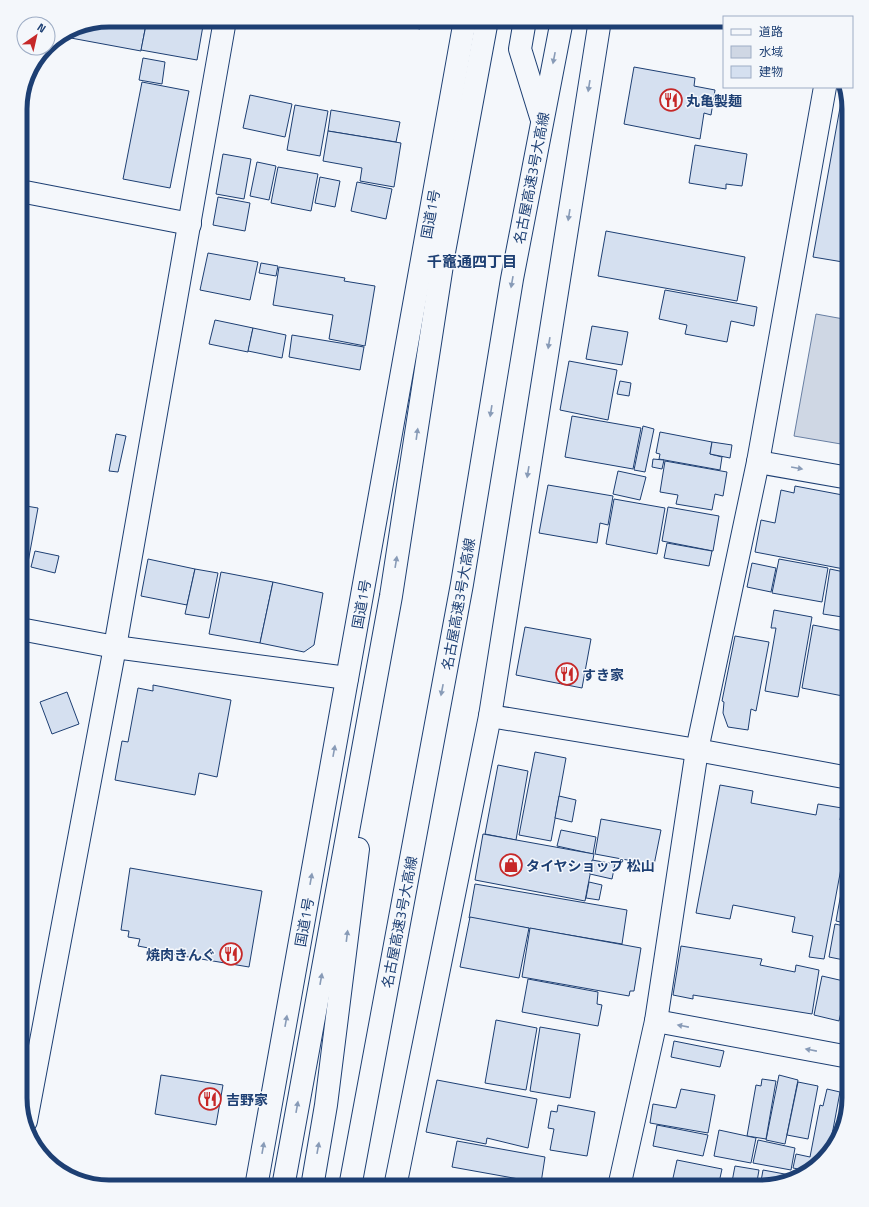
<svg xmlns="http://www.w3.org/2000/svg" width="869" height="1207" font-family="'Titillium Web','Noto Sans JP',sans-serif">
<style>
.water{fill:#cfd7e4;stroke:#687fa3}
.building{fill:#d5e0f0;stroke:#1d3f73}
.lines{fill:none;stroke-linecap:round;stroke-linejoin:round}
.minor-casing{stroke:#1d3f73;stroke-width:24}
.highway-casing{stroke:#1d3f73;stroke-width:24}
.minor{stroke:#f4f7fb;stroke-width:22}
.highway{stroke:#f4f7fb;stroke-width:22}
.oneway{fill:#889bb7}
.labels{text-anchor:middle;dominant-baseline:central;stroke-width:3;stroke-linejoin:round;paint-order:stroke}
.poi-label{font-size:14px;font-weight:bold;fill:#1d3f73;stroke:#f4f7fb;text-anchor:start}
.street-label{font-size:14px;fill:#1d3f73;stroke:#f4f7fb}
.neighbourhood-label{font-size:15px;font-weight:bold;fill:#1d3f73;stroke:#f4f7fb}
.rim{fill:none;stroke:#1d3f73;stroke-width:5}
</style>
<rect width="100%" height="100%" fill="#f4f7fb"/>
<!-- water -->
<polygon class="water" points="816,314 849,320 849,402 841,444 794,436"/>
<!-- building -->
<g class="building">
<polygon points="108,20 127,20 146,24 141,51 60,36 75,27"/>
<polygon points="147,20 204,20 197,60 141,50"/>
<polygon points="372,20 421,20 420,29"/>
<polygon points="143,58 165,62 162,84 139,80"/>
<polygon points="634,67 695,78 694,86 715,90 711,115 704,113 700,139 624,124"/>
<polygon points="142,82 189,91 170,188 123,179"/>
<polygon points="843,91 849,108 849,263 813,257"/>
<polygon points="250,95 292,104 285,137 243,128"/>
<polygon points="295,105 328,111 320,156 287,150"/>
<polygon points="331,110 400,122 396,142 328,131"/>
<polygon points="328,131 401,143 394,187 360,181 362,168 323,161"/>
<polygon points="695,145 747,154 742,186 726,184 726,189 689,183"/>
<polygon points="223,154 251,159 244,199 216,194"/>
<polygon points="257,162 276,166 269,200 250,196"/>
<polygon points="278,167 318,174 311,211 271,203"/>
<polygon points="320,177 340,181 335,207 315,203"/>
<polygon points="357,182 392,189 386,219 351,211"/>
<polygon points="218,197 250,203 245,231 213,225"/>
<polygon points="606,231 745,257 737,301 598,276"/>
<polygon points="208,253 258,262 250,300 200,290"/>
<polygon points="261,263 278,266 276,276 259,273"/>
<polygon points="279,267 345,278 344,281 375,286 365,346 329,339 333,315 273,305"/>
<polygon points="665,290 757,307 754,326 731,321 727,342 685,334 687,325 659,319"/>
<polygon points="215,320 253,328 248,352 209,344"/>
<polygon points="592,326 628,332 622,365 586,359"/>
<polygon points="253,328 286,335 282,358 248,351"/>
<polygon points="292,335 364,347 360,370 289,357"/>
<polygon points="569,361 617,370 608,420 560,410"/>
<polygon points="620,381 631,383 629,396 617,394"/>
<polygon points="572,416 641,428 633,469 565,457"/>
<polygon points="643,426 654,429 645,472 634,470"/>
<polygon points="660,432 712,442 710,454 722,457 720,470 659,459 660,454 656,453"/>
<polygon points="116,434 126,436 118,472 109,471"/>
<polygon points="712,442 732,445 730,458 710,454"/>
<polygon points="653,459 664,460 662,469 652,467"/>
<polygon points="665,461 727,472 723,496 715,494 712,510 676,504 678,495 660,492"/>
<polygon points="618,471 646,477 640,500 613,494"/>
<polygon points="548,485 613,496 608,525 600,523 597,543 539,533"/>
<polygon points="795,486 848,496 846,502 849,503 849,570 755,552 761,520 775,523 781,490 794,493"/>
<polygon points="614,499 665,508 657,554 606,544"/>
<polygon points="20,505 38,508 22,595 20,595"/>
<polygon points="668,507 719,516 713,551 662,541"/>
<polygon points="667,543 712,551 709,566 664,558"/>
<polygon points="35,551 59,556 55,573 31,567"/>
<polygon points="148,559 195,569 187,605 141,596"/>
<polygon points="779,559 828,568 822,602 772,593"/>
<polygon points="752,563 776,568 771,592 747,587"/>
<polygon points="195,569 218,573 209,618 185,614"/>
<polygon points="830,569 849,573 849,618 823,614"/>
<polygon points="221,572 273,582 260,643 209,634"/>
<polygon points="273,582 323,593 314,645 304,652 260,643"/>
<polygon points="774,610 812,617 798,697 765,691 776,628 771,628"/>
<polygon points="813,625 849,632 848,697 802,688"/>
<polygon points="525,627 591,639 582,688 516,675"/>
<polygon points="735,636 769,642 756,711 751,709 748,730 728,727 723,713 724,702 722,701"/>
<polygon points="153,685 231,700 217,777 199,773 195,795 115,780 122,741 128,742 138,688 153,691"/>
<polygon points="67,692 79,724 52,734 40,702"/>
<polygon points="535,752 566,758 551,841 519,835"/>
<polygon points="498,765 528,771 516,840 485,834"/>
<polygon points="720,785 753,791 751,803 816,815 818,804 842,808 840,820 849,822 849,826 824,959 809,957 813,936 792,932 795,917 733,905 730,919 696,913"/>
<polygon points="559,796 576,800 572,822 555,818"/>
<polygon points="601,819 661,830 654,865 595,854"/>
<polygon points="561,830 596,837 593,854 557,846"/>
<polygon points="483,834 594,854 585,901 475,880"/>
<polygon points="849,849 849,924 836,921"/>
<polygon points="592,860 615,864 612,879 590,874"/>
<polygon points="130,868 262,891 249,967 159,952 159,950 138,946 140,939 128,937 129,931 121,930"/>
<polygon points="589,882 602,885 599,900 586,898"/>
<polygon points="475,884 627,910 622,944 469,918"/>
<polygon points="470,917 529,928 519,978 460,967"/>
<polygon points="835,924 849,927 849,961 829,957"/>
<polygon points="530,928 641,948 634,991 630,991 629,996 522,977"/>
<polygon points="681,946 762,959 760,965 795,972 796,965 819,970 812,1014 693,995 693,999 673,995"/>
<polygon points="822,976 848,982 839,1021 814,1015"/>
<polygon points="528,979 598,992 597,1004 602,1005 598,1026 522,1012"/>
<polygon points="496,1020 537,1028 526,1090 485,1083"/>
<polygon points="540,1027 580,1034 570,1098 530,1091"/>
<polygon points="674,1041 724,1051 720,1067 671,1057"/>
<polygon points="161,1075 223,1085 216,1125 155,1114"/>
<polygon points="779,1075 798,1080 785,1144 766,1140"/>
<polygon points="762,1079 776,1081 766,1139 747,1136 756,1085 761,1086"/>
<polygon points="437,1080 537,1099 528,1148 487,1138 486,1144 426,1132"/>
<polygon points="798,1082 818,1086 808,1139 787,1135"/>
<polygon points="681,1089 715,1095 708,1133 650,1123 653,1104 676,1108"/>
<polygon points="827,1089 840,1092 829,1151 809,1171 793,1168 796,1154 810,1157 820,1105 823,1106"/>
<polygon points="843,1097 849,1099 837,1143 834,1145"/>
<polygon points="558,1105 595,1112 587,1156 550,1150 554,1129 548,1128 551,1111 557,1112"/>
<polygon points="657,1125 708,1135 703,1156 653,1146"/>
<polygon points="719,1130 756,1138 751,1163 714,1156"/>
<polygon points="758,1140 795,1148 791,1170 753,1163"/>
<polygon points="457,1141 545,1157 541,1183 452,1167"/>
<polygon points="677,1160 722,1169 718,1187 671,1187"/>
<polygon points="735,1166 759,1170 756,1187 731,1187"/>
<polygon points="763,1170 790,1175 789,1179 760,1187"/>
</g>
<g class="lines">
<!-- minor casing -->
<g class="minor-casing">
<g id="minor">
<polyline points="20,191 190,224"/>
<polyline points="758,462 849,478"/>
<polyline points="20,629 115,647 347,678"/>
<polyline points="490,716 697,750 849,778"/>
<polyline points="656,1021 849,1057"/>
<polyline points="26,1121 115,647 225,20"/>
<polyline points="619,1187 656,1021 697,750 758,462 825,87"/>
</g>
</g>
<!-- highway casing -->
<g class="highway-casing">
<g id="highway">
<polyline points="525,20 520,49 541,117"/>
<polyline points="256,1187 465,20"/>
<polyline points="283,1187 391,596 444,252 487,20"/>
<polyline points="312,1187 326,1105 358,849"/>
<polyline points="350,1187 462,584 512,279 562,20"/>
<polyline points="395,1187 490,716 600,20"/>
</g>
</g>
<!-- minor -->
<use href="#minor" class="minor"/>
<!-- highway -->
<use href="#highway" class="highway"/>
</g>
<!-- one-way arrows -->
<defs><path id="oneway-solid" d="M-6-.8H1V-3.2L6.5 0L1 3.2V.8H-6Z"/></defs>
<g class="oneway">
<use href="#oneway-solid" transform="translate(554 58) rotate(101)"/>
<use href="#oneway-solid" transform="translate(589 86) rotate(99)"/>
<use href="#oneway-solid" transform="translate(569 215) rotate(99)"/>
<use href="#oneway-solid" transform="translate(512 282) rotate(100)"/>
<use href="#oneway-solid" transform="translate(549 343) rotate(99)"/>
<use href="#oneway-solid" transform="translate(491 411) rotate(99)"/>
<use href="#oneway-solid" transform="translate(417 434) rotate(-82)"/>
<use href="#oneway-solid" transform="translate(797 468) rotate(10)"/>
<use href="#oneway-solid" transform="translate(528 472) rotate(99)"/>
<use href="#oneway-solid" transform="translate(396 562) rotate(-81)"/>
<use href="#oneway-solid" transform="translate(442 690) rotate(101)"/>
<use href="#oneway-solid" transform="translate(334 751) rotate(-80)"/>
<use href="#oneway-solid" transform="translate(311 879) rotate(-80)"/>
<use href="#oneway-solid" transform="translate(347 936) rotate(-83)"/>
<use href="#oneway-solid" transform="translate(321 979) rotate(-80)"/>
<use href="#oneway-solid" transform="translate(286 1021) rotate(-80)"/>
<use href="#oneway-solid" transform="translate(683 1026) rotate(-169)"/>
<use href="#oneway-solid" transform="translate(811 1050) rotate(-169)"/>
<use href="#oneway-solid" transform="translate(297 1107) rotate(-80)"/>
<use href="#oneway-solid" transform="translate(263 1148) rotate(-80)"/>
<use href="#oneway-solid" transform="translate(318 1148) rotate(-80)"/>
</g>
<!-- icons -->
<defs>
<g id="restaurant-ring" transform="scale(1.15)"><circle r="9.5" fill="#f4f7fb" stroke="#c62828" stroke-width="1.5"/><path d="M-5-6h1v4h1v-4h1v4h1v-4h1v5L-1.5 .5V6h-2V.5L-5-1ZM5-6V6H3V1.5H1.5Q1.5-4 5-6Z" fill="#c62828"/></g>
<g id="shop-ring" transform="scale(1.15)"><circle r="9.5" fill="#f4f7fb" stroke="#c62828" stroke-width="1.5"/><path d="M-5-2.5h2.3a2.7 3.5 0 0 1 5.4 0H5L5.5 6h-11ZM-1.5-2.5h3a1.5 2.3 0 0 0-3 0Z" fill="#c62828"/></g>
</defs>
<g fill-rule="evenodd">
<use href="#restaurant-ring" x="671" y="100"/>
<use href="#restaurant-ring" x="567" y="674"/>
<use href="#shop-ring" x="511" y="865"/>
<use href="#restaurant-ring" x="231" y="954"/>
<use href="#restaurant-ring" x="210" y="1099"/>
</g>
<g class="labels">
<!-- poi labels -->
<g class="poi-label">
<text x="686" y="100">丸亀製麺</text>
<text x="582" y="674">すき家</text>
<text x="526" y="865">タイヤショップ 松山</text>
<text x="216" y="954" text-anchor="end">焼肉きんぐ</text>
<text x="226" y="1099">吉野家</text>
</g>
<!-- street labels -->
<g class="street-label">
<text transform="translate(531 178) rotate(-79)">名古屋高速3号大高線</text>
<text transform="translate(430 214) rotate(-80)">国道1号</text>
<text transform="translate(361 604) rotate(-80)">国道1号</text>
<text transform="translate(458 604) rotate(-80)">名古屋高速3号大高線</text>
<text transform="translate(304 922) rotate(-80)">国道1号</text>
<text transform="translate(399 922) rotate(-79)">名古屋高速3号大高線</text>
</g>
<!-- neighbourhood labels -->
<g class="neighbourhood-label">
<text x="472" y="261">千竈通四丁目</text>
</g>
</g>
<!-- crop -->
<path d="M0 0H869V1207H0ZM109 27H760A82 82 0 0 1 842 109V1098A82 82 0 0 1 760 1180H109A82 82 0 0 1 27 1098V109A82 82 0 0 1 109 27Z" fill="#f4f7fb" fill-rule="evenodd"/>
<path class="rim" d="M109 27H760A82 82 0 0 1 842 109V1098A82 82 0 0 1 760 1180H109A82 82 0 0 1 27 1098V109A82 82 0 0 1 109 27Z"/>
<!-- legend -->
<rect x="723" y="16" width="130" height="72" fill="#f4f7fb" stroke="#9eadc5"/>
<rect x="731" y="29" width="20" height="6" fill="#f4f7fb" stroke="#9eadc5"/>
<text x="759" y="36" font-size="12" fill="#1d3f73">道路</text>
<rect x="731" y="46" width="20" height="12" fill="#cfd7e4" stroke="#9eadc5"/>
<text x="759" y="56" font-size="12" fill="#1d3f73">水域</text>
<rect x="731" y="66" width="20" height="12" fill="#d5e0f0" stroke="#9eadc5"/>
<text x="759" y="76" font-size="12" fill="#1d3f73">建物</text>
<!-- north arrow -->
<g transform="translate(36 36) rotate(34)"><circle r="19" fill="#f4f7fb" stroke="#9eadc5"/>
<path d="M0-3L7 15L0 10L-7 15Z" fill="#c62828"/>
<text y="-6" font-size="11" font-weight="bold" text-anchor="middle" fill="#1d3f73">N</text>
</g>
</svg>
